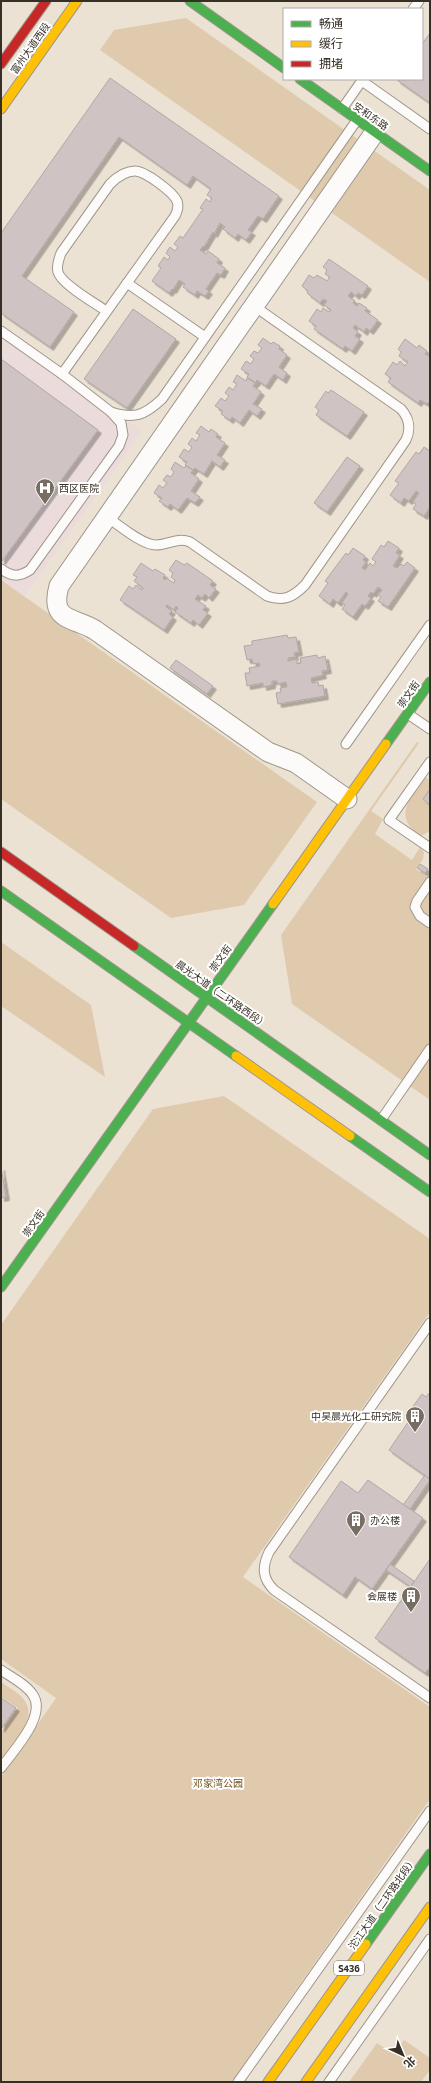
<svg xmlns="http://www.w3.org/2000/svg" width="431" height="2083" font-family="Commissioner,'Noto Sans SC',sans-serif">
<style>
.medical{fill:#ebdbdb}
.green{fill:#e0caae}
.building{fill:#cfc3c4;stroke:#b1a8a6;filter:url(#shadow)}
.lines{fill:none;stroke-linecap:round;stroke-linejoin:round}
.lane-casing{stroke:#9e978c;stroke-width:11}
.street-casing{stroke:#9e978c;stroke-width:21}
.fast-casing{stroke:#9e978c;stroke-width:11}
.slow-casing{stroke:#9e978c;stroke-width:11}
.jam-casing{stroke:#9e978c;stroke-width:11}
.lane{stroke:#fcfbf9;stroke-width:9}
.street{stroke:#fcfbf9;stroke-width:19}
.fast{stroke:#4caf50;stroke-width:9}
.slow{stroke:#ffc107;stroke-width:9}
.jam{stroke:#c62828;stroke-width:9}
.labels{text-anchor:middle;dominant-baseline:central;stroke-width:4;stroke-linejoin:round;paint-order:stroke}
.shield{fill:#fff;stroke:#726d66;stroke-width:1}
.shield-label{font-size:9px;font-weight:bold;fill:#362f25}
.street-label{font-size:10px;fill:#362f25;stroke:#fff}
.poi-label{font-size:10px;fill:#362f25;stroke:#fff;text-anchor:start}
.park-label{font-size:10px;fill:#714e18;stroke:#fff}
</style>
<defs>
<filter id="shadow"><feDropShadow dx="3.5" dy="3.5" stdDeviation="0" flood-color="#0004"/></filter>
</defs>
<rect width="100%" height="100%" fill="#ece2d4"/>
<!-- medical -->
<polygon class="medical" points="1,331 142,431 25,596 1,580"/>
<!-- green -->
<g class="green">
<polygon points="186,18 430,190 430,282 100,50 114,30"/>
<polygon points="1,580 317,802 244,905 171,918 1,799"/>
<polygon points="417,742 419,743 371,811 383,819 375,834 412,860 420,847 424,852 423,859 416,869 430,879 430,1100 292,1004 281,935"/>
<path d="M425,777l5,3v9l-7,10 7,6v26l-9,5c-30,-19 -10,-39 4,-59z"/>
<polygon points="1,942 91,1005 105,1077 1,1006"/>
<polygon points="224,1096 430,1239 430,1312 243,1577 430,1707 430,1799 231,2082 1,2082 1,1777 56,1698 1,1659 1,1325 153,1109"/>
<path d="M1,1682c8,6 19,11 24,19 13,19 -14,44 -24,59v-28l17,-24 -17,-11z"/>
<polygon points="404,2040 430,2058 430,2070 421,2082 349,2082 377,2043 392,2053 394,2053"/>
</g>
<!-- building -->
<g class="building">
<polygon points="430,33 430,103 397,80 422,79 422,44"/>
<polygon points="110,78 279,196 263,219 258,216 248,230 252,232 246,240 238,234 235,238 223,229 225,227 220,223 214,234 213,232 204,247 203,246 200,250 206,254 208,251 219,259 217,263 225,268 221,275 217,273 206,289 209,291 205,296 197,291 195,295 183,287 185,284 179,280 173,290 172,289 169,293 152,281 161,268 158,266 164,257 168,260 170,257 166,253 170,247 175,251 178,247 174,244 180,236 183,238 203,209 200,208 206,199 210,202 212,198 207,195 211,189 193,176 187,185 119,137 22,276 74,312 50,347 1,313 1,233"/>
<polygon points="329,259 368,286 362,295 358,293 356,296 351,292 348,296 355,301 353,303 357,306 359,303 367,308 365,311 378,320 370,331 366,328 364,332 355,325 353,328 358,332 355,336 360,339 352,351 345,346 343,349 314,329 316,326 309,321 317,309 321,312 323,308 329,312 331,310 324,305 327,301 323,299 320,303 307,293 308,291 302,286 309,275 314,278 317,275 327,281 330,277 325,274 327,270 323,267"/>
<polygon points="133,309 176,339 127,408 84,379"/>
<polygon points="263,338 271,344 273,342 280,346 279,349 287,355 279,367 287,373 283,380 274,374 266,386 257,380 256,383 247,377 249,374 241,369 246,361 251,364 254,359 250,356 254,351 258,353 262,348 258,345"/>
<polygon points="405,339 417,348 419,345 427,351 425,354 429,356 430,355 430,401 427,404 420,400 418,403 388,382 391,378 385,374 393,362 397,365 400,361 405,366 408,362 399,356 401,352 398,349"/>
<polygon points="1,359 98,430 2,561 1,560"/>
<polygon points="237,375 246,381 247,378 255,383 253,386 261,392 253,404 262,409 257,416 249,410 240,423 232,417 230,420 221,414 223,411 215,406 221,398 225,401 229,396 225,393 229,387 233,390 237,384 233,382"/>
<polygon points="331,390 364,412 347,436 316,415 319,410 315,407 326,391 328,393"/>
<polygon points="201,426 209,432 211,429 218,434 216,437 225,443 217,455 225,460 220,467 212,461 204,474 195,468 193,470 185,465 187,462 179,457 184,449 189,452 192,447 188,444 192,438 196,441 200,435 196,433"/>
<polygon points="424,447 430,451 430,507 424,516 413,509 416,504 413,502 419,493 416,491 409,501 404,498 401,503 390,495 399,483 395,481 416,452 419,454"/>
<polygon points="347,457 360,466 327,512 314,503"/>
<polygon points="175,462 184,468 186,466 193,470 191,473 199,479 191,491 200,497 195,503 187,498 178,510 170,504 168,507 159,501 162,498 154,493 159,485 163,488 167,483 163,480 167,475 171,477 174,472 171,469"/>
<polygon points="388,541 399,548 396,553 400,555 393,566 397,568 401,564 404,566 407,562 415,568 388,607 378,601 381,597 378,595 382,590 378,587 373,594 371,592 368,596 371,598 365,606 362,604 353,617 342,609 345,605 342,603 348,594 346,592 338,603 333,599 330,604 319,596 328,583 325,581 346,553 348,555 353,548 365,556 363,560 366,562 362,568 365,570 370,563 373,566 376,562 372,559 381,545 384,547"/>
<polygon points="176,560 184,565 187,563 213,581 210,585 216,589 209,598 205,594 202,598 198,595 195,599 206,606 203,610 208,613 199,625 193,620 191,623 175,612 178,608 176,606 174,610 167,605 166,607 172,611 169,614 173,617 164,630 120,600 129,586 133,589 136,585 142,590 143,588 134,581 137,577 133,575 141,563 153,571 155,569 165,575 163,578 165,580 166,578 174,583 175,580 171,577 173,573 169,570"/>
<polygon points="287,635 288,638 296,637 299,652 294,653 295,657 288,658 288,661 297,659 297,664 301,663 300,658 317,655 318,658 325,656 328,670 322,671 323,675 311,678 312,683 318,682 319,686 323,685 325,696 278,704 276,693 281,692 280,688 287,687 286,682 278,684 277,681 272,681 272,685 263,687 263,683 247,686 245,673 250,673 249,668 260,666 259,663 253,664 252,659 247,660 244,646 252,645 252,641"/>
<polygon points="176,660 213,686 207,694 170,668"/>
<polygon points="430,789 430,805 423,799"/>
<polygon points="420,864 428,869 425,873 417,868"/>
<polygon points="1,1167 6,1197 1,1198"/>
<polygon points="430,1392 430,1479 389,1450 413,1415 409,1412 422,1394 426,1397"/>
<polygon points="425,1475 430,1480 410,1509 403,1505"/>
<polygon points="368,1480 423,1518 372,1589 355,1577 343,1595 289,1557 341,1481 358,1493"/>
<polygon points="430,1559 430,1667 425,1673 375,1638"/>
<polygon points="390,1564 414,1581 411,1587 386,1570"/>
<polygon points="1,1698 16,1708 1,1729"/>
</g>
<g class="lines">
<!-- lane casing -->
<g class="lane-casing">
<g id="lane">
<polyline points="413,9 419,1"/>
<polyline points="362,81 430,129"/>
<polyline points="342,109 363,79"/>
<polyline points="127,283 205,337"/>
<path d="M1,331l61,43 49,38 10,11 2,12 -4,11 -89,124c-11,7 -18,7 -29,-1"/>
<path d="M62,374l113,-158c2,-4 4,-10 2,-15 -4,-9 -32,-30 -42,-30 -10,0 -18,6 -25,13l-49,69c-2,6 -5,13 -3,19 3,12 37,31 48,39"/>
<path d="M111,412c23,7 33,4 51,-13l195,-279"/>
<path d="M107,517c12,8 35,28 49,28 12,0 21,-8 34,-3l77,54c17,6 26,1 38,-11l101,-145c5,-11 3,-22 -5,-31l-147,-103"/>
<polyline points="408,714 430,729"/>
<polyline points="346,744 430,625"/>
<polyline points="430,762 389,820 430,848"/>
<polyline points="430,882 417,901 415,907 420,916 430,923"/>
<polyline points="381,1120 430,1049"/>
<path d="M430,1323l-161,229c-7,15 -7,26 5,38l156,108"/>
<path d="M1,1670c10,7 25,14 32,25 14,21 -20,56 -32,73"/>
<polyline points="238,2082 430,1811"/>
<polyline points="329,2082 430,1939"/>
</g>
</g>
<!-- street casing -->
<g class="street-casing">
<path id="street" d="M347,799l-51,-36 -28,-11 -173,-122c-21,-13 -46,-8 -36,-44l316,-454"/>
</g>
<!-- fast casing -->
<g class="fast-casing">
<g id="fast">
<polyline points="190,1 284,68"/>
<polyline points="300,79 430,171"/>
<polyline points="386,744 430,682"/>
<polyline points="1,891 236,1056"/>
<polyline points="134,946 430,1155"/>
<polyline points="350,1136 430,1192"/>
<polyline points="1,1287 273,904"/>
<polyline points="366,1944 430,1854"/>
</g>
</g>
<!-- slow casing -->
<g class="slow-casing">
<g id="slow">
<polyline points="1,109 77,1"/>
<polyline points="273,904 386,744"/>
<polyline points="236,1056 350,1136"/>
<polyline points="268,2082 366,1944"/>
<polyline points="306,2082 430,1907"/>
</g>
</g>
<!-- jam casing -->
<g class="jam-casing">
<g id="jam">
<polyline points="1,64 46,1"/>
<polyline points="1,852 134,946"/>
</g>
</g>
<!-- lane -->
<use href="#lane" class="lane"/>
<!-- street -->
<use href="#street" class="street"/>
<!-- fast -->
<use href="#fast" class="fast"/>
<!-- slow -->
<use href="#slow" class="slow"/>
<!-- jam -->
<use href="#jam" class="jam"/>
</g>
<!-- icons -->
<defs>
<g id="hospital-pin" transform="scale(1)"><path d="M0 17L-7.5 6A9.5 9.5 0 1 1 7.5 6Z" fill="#766e62" stroke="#fff"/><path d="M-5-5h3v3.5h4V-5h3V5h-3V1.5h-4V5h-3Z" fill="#fff"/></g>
<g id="building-pin" transform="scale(1)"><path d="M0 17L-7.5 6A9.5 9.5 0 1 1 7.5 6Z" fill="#766e62" stroke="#fff"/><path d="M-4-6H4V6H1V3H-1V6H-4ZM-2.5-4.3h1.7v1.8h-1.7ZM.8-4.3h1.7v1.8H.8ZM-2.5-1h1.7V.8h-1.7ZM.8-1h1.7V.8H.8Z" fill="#fff"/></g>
</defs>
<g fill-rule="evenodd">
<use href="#hospital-pin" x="45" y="488"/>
<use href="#building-pin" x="415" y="1416"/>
<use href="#building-pin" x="356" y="1520"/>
<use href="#building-pin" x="411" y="1596"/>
</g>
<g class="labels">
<!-- shield labels -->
<rect class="shield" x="334" y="1961" width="30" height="14" rx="3"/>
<g class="shield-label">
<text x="349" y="1968">S436</text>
</g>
<!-- street labels -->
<g class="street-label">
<text transform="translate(30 48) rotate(-55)">富州大道西段</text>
<text transform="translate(371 116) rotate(35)">安和东路</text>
<text transform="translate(408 694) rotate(-55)">崇文街</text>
<text transform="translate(220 958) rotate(-54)">崇文街</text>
<text transform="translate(222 994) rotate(35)">晨光大道（二环路西段）</text>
<text transform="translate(33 1223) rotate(-55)">崇文街</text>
<text transform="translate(382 1903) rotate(-55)">沱江大道（二环路北段）</text>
</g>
<!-- poi labels -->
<g class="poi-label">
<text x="59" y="488">西区医院</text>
<text x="401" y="1416" text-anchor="end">中昊晨光化工研究院</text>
<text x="370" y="1520">办公楼</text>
<text x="397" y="1596" text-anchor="end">会展楼</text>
</g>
<!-- park labels -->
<g class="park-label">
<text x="218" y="1783">邓家湾公园</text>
</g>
</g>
<!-- border -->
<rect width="431" height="2083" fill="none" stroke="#362f25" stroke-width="4"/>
<!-- legend -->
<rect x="283" y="8" width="140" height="72" fill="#ffffff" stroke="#afaca8"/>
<rect x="291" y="21" width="20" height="6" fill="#4caf50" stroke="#afaca8"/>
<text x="319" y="28" font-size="12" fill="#362f25">畅通</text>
<rect x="291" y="41" width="20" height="6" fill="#ffc107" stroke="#afaca8"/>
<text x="319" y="48" font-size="12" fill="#362f25">缓行</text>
<rect x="291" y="61" width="20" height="6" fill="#c62828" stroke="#afaca8"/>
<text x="319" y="68" font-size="12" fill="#362f25">拥堵</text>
<!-- north arrow -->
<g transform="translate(403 2055) rotate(136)" stroke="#ffffff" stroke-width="3" paint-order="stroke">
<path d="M0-3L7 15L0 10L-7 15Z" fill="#362f25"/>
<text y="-6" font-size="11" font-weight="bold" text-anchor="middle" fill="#362f25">北</text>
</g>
</svg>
